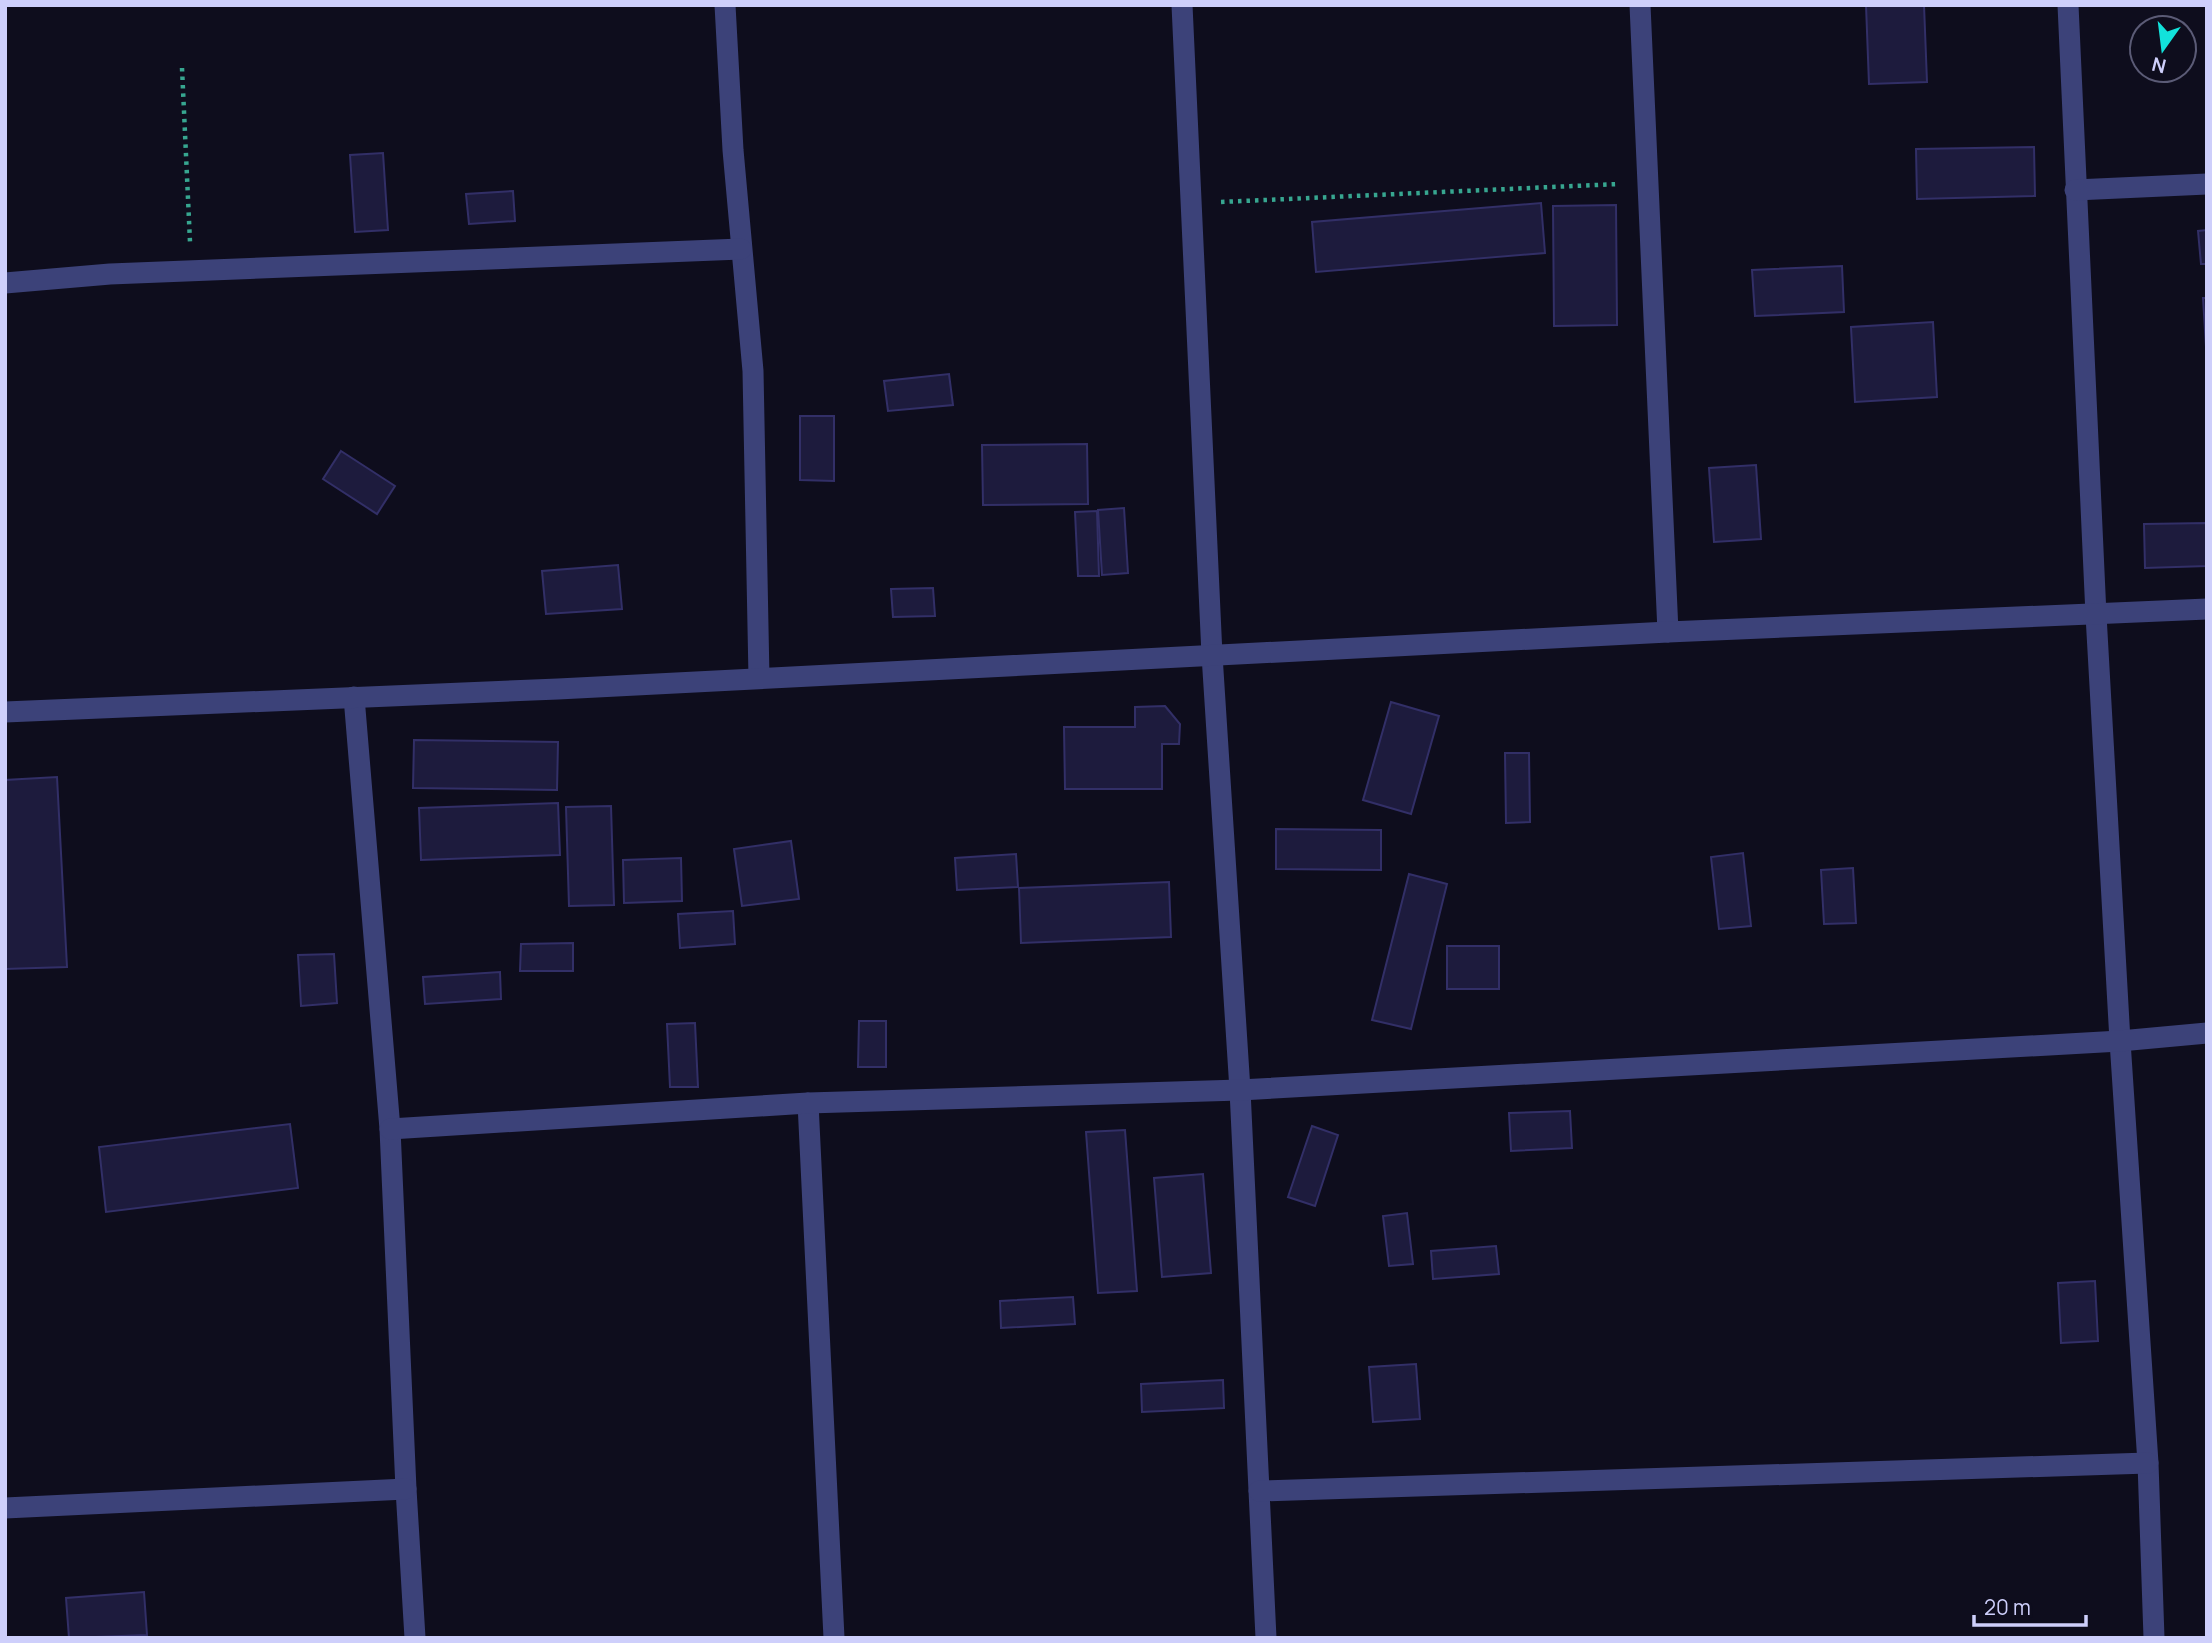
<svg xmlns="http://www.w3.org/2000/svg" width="2212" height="1643" font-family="Manrope,sans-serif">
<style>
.building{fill:#1d1b3d;stroke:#322f67;stroke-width:2}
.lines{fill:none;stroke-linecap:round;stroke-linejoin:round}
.path{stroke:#37a690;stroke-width:4.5;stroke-dasharray:3.5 5;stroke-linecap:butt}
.minor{stroke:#3c4279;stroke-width:21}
</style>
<rect width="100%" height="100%" fill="#0e0d1d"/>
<!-- building -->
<g class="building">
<polygon points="1866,5 1924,5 1927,82 1869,84"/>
<polygon points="2034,147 2035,196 1917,199 1916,149"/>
<polygon points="383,153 388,230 355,232 350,155"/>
<polygon points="513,191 515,221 469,224 466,194"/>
<polygon points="1541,203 1545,253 1316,272 1312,222"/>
<polygon points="1616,205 1617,325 1554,326 1553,206"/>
<polygon points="2207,230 2207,264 2201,264 2198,231"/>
<polygon points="1842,266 1844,312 1755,316 1752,270"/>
<polygon points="2203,298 2207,298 2207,347 2206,347"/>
<polygon points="1933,322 1937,397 1855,402 1851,327"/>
<polygon points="949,374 953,405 888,411 884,381"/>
<polygon points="800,416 834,416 834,481 800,480"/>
<polygon points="1087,444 1088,504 983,505 982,445"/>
<polygon points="341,451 395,486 377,514 323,479"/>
<polygon points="1756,465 1761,539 1714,542 1709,468"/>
<polygon points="1124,508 1128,573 1102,575 1098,510"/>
<polygon points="1097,511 1099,576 1078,576 1075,512"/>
<polygon points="2207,523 2207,566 2145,568 2144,524"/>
<polygon points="618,565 622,609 546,614 542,571"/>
<polygon points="933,588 935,616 893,617 891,589"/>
<polygon points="1391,702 1439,716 1411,814 1363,800"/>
<polygon points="1165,706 1180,724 1179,744 1162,744 1162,789 1065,789 1064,727 1135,727 1135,707"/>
<polygon points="414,740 558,742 557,790 413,788"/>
<polygon points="1505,753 1529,753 1530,822 1506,823"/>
<polygon points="57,777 67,967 5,969 5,780"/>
<polygon points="558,803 560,855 421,860 419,808"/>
<polygon points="611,806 614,905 569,906 566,807"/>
<polygon points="1276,829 1381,830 1381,870 1276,869"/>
<polygon points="791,841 799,899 742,906 734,849"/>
<polygon points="1743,853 1751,926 1719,929 1711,857"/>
<polygon points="1016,854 1018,887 957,890 955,858"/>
<polygon points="681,858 682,901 624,903 623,860"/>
<polygon points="1853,868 1856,923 1824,924 1821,870"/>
<polygon points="1409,874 1447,884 1411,1029 1372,1020"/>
<polygon points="1169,882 1171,937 1021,943 1019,888"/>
<polygon points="733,911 735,944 680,948 678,914"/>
<polygon points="573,943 573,971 520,971 521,944"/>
<rect x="1447" y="946" width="52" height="43"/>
<polygon points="334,954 337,1003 301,1006 298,955"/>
<polygon points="500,972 501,999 425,1004 423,977"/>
<polygon points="859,1021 886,1021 886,1067 858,1067"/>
<polygon points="695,1023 698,1087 670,1087 667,1024"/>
<polygon points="1570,1111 1572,1148 1511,1151 1509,1113"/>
<polygon points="290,1124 298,1188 106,1212 99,1147"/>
<polygon points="1312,1126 1338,1135 1315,1206 1288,1197"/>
<polygon points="1125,1130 1137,1291 1098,1293 1086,1132"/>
<polygon points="1203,1174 1211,1273 1162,1277 1154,1178"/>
<polygon points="1407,1213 1413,1264 1389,1266 1383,1216"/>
<polygon points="1496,1246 1499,1274 1433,1279 1431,1251"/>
<polygon points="2095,1281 2098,1341 2061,1343 2058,1283"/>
<polygon points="1073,1297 1075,1324 1001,1328 1000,1301"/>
<polygon points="1416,1364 1420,1419 1373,1422 1369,1367"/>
<polygon points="1223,1380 1224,1408 1142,1412 1141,1384"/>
<polygon points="144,1592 147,1635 69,1638 66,1598"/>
</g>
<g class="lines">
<!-- path -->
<g class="path">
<polyline points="182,68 190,242"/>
<polyline points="1221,202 1618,184"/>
</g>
<!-- minor -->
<g class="minor">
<polyline points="725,5 733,150 753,371 759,678"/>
<polyline points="1182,5 1212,655 1240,1090 1266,1638"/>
<polyline points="1640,5 1668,632"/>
<polyline points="2068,5 2096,615 2120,1041 2148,1463 2154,1638"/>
<polyline points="2075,190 2207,184"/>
<polyline points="5,283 110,274 741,249"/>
<polyline points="354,697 390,1129 406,1489 415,1638"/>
<polyline points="5,712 558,689 1668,632 2207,609"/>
<polyline points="808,1103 834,1638"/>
<polyline points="390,1129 808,1103 1240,1090 2120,1041 2207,1033"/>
<polyline points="1259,1491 2148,1463"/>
<polyline points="5,1508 406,1489"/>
</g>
</g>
<!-- border -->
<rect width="2212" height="1643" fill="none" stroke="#cecffb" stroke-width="14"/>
<!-- north arrow -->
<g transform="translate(2163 49) rotate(194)"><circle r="33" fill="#0e0d1d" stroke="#5b5b76" stroke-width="2"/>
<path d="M0-5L12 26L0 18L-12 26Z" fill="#12e2db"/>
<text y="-10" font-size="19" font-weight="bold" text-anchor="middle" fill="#cecffb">N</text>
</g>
<!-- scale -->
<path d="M1974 1615v10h112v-10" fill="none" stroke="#cecffb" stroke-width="3.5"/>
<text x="1984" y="1615" font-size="21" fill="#cecffb" stroke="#0e0d1d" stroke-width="5" paint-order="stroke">20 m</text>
</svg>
